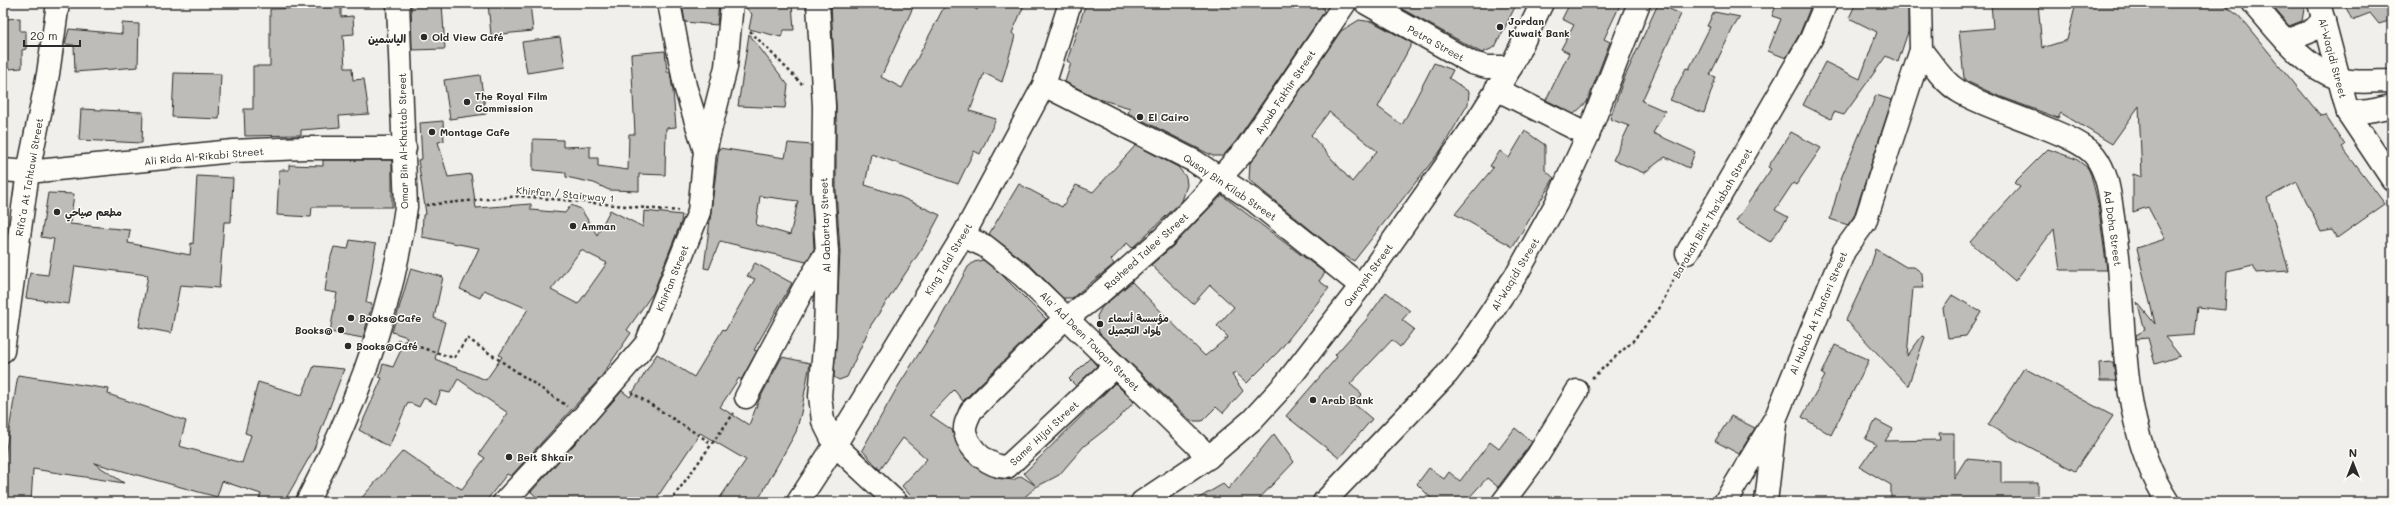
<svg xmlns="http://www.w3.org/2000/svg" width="2395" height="505" font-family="Mali,'Playpen Sans Arabic',sans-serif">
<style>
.building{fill:#bdbcb8;stroke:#2b2b2b;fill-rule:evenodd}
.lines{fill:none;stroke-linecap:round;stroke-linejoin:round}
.minor-casing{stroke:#2b2b2b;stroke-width:25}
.tertiary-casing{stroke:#2b2b2b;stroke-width:25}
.primary-casing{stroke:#2b2b2b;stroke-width:25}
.path{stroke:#2b2b2b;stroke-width:2.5;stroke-dasharray:3 3;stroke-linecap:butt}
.minor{stroke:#fdfcf7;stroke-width:22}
.tertiary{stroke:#fdfcf7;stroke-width:22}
.primary{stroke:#fdfcf7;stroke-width:22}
.poi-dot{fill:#2b2b2b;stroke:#fdfcf7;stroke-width:1.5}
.labels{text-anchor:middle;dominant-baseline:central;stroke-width:3;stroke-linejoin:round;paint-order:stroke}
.poi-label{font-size:10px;font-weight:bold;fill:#2b2b2b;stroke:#fdfcf7;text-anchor:start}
.street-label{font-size:10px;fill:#2b2b2b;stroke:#fdfcf7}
.neighbourhood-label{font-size:11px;font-weight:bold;fill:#2b2b2b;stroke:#fdfcf7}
</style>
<rect width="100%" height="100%" fill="#f0efeb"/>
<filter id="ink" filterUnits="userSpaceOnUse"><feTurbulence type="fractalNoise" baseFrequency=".025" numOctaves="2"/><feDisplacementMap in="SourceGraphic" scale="8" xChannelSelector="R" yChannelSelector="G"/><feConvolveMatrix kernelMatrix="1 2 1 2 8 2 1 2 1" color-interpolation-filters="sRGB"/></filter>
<g filter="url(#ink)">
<!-- building -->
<g class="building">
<polygon points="411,3 442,3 445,49 412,50"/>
<polygon points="488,3 530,3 533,31 491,35"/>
<polygon points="682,3 719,3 717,25 685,22"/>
<polygon points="744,3 792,3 794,30 784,30 781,37 749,29 752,14 744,6"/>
<polygon points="831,3 915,3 881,77 902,88 946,3 966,3 977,10 981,3 1025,3 1012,33 1015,36 1002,82 984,73 970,111 996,119 980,154 974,151 958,184 871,154 865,185 894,194 940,215 923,247 871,325 847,377 839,380 834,377 840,252 836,189 836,105"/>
<polygon points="1086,3 1322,3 1324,12 1236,141 1223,156 1213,156 1128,113 1130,108 1099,99 1065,82 1071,63 1067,61"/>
<polygon points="1391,3 1517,3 1495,47 1482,53"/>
<polygon points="1570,3 1621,3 1604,39 1610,42 1587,102 1574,114 1546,100 1569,53 1561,49 1574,25 1562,19"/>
<polygon points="1777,3 1812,3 1800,33 1786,58 1768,51 1781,19 1772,16"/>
<polygon points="1856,3 1908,3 1908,32 1898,62 1886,56 1844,115 1834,112 1831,119 1803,105 1825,62 1860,79 1877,32 1849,18"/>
<polygon points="1991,3 2038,3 2042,48 2067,40 2076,3 2221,3 2239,16 2321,116 2325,115 2345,145 2342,147 2385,204 2337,238 2332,230 2321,232 2297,182 2267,198 2289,271 2257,273 2253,265 2227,271 2225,310 2198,307 2195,335 2165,337 2180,356 2155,364 2148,338 2136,339 2136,335 2145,330 2137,302 2155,324 2137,248 2165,239 2148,207 2133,212 2133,174 2142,177 2139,106 2112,144 2061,113 2058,118 1996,95 1966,81 1964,78 1959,31 1993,28"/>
<polygon points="2270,3 2305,3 2302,21 2289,26"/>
<polygon points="2344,3 2392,3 2392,20 2379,24 2370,13 2352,20"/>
<polygon points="1658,4 1681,14 1642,101 1665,111 1653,133 1695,152 1689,168 1665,157 1644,173 1613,160 1629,126 1610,119 1623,81"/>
<polygon points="341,7 341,17 353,16 354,34 343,35 345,68 352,68 353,80 364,79 369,114 339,116 340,127 301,130 301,135 245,136 244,109 253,109 253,66 270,66 270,9"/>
<polygon points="1714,12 1740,17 1733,28 1710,75 1716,77 1704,113 1670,100 1686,68 1689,69 1710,27 1707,26"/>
<polygon points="20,18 20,31 26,31 26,49 22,50 22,68 8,69 7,62 3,62 4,19"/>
<path d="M1359,20l14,2 39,21 -34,64 24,18 32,-62 19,7 -4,8 20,14 -1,12 -27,46 -87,111 -16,-9 -89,-72 1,-17 91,-132zM1329,112l48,39 -25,31 -41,-47z"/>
<polygon points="122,23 139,24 138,67 75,72 74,45 65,44 69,29 122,34"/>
<polygon points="749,34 788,85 785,108 738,106"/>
<polygon points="560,37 565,67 527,73 522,42"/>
<polygon points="665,51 667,72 670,72 673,91 676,127 666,128 665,175 639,174 639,191 609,190 594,183 566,177 566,173 533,170 533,139 563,140 563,147 590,146 590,158 598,158 598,166 628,170 629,134 635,134 631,54"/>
<polygon points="174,73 221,74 219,119 172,117"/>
<polygon points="480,75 486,114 450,119 444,80"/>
<polygon points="1876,95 1892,100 1854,216 1848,225 1830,219 1842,176"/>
<polygon points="81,109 143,112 142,143 79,140"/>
<path d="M443,121l1,20 -6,1 10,35 23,-3 5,34 55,-4v6l34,3 6,-8 10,4 16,26 13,-25 33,17 1,-16 38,4 -1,7 -28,71 -26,37 4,3 -30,44 -90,99 -4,-2 -21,27 3,1h-131l45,-51 43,30 16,8 23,-31 -6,-4 29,-41 -50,-34 -8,14 -9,-2 -5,13 -12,-6 -5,9 -11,-5 -19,45 -30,-17 23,-52 -3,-1 4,-13 10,3 14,-30 -15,-5 19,-64 32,9 -9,41 11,4 -10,37 51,21 16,-23 -3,-2 29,-46 -44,-19 -4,8 -20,-9 19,-41 -57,-11 1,-22 3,-1 -8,-54 4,-1 -2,-36zM581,250l26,13 -29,41 -27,-14z"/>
<polygon points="1525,131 1545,145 1545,170 1554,178 1513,247 1455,214 1493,168 1490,166 1500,151 1509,158"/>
<polygon points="1791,132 1821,148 1796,185 1793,183 1775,210 1788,217 1770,242 1736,221 1771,169 1768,167"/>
<path d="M788,143l23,2v45l3,59 -8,13 -86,-21 -11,28 -5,-1 15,-120 66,10zM760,196l38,5 -8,34 -34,-10z"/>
<polygon points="1136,145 1178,167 1186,177 1187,185 1182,201 1132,248 1127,243 1111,260 1114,264 1072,298 1063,298 1031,266 989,234 1019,184 1062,207 1076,185 1093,192"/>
<polygon points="2048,149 2076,159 2088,168 2091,175 2098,203 2107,270 2060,270 2054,229 2015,281 1970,242 2020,187 2014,183"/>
<polygon points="323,160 392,160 392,207 312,207 311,217 277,215 279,170 289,170 289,165 323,166"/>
<polygon points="197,176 233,178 231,222 224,222 219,288 180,285 171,333 139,327 148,275 75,266 69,304 26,298 30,273 48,275 54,239 41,237 48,193 74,194 70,224 130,230 128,243 190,255 191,243 193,244"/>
<polygon points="1222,195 1325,273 1319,281 1329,288 1279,351 1247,383 1235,372 1232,375 1243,391 1223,413 1216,407 1202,421 1191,421 1099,333 1097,316 1102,307 1132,282 1205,356 1228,337 1217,326 1234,307 1210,285 1193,304 1151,265 1173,246"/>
<polygon points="350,240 376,244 366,303 372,304 363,338 330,332 337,293 325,291 329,263 334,247 348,249"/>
<polygon points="1876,249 1906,267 1914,267 1922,273 1923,288 1913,288 1907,356 1922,336 1925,337 1908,386 1846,320 1869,271"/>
<polygon points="983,260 1001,274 1046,319 963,401 954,390 930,415 952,430 960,451 972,465 996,478 1013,480 1021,476 1035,485 1024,473 1115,383 1134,402 1115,422 1084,446 1059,475 1036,487 1019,502 916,502 902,486 927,459 903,438 880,470 862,450 897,388 937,325 968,267 974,262"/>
<polygon points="755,263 792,283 754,350 757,351 741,380 739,378 720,407 749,425 759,400 782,357 810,363 801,413 796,432 757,502 717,502 746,460 700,433 654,502 543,502 531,492 622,391 630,397 657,354 694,377 723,329 725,331 755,279 747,276"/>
<polygon points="1386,292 1410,311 1402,320 1414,329 1400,347 1392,340 1350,384 1362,394 1353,403 1372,419 1339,458 1286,416 1337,357 1335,355 1366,320"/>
<polygon points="1952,295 1981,312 1966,336 1948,338 1943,308"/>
<polygon points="1835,345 1869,360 1831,435 1802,417 1825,376 1822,374"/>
<polygon points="1090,358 1097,366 1076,386 1069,379"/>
<polygon points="2113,362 2116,381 2100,381 2099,363"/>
<polygon points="314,366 344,369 314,449 284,502 258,502 261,494 222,481 217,497 94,463 124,483 33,469 31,502 3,502 3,468 18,375 109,389 108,394 186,421 179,446 242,463 251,435 245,433 258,382 302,395"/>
<polygon points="2024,368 2113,416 2075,471 1988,425"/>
<polygon points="1731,416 1755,428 1739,454 1715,441"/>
<polygon points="1876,420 1893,429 1885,441 1940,440 1939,433 1954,433 1954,478 1966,459 2001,462 2001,483 2038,483 2038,502 1891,502 1891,485 1860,467 1876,444 1865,439"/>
<polygon points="1515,428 1532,442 1498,487 1487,478 1465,502 1435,502 1417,484 1429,468 1444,479 1449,472 1460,481 1490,442 1499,449"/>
<polygon points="1274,434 1294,462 1256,502 1192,502 1223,484 1228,489"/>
</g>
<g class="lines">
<!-- minor casing -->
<g class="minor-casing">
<g id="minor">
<polyline points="669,3 685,86 705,151"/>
<polyline points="818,3 824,106 823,189 827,252 825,336 820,396 823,421 835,445 896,502"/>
<polyline points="1366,3 1472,63 1487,67 1511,67"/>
<path d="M2253,3c24,27 48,62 84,75 16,6 38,3 55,3"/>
<polyline points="2319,3 2348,113 2392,179"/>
<polyline points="2286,41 2309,32 2324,20"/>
<path d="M1921,50c12,15 22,32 39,42 30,19 117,41 135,64 13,17 15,40 18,61 3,21 6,42 7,63 5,74 6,158 48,222"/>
<polyline points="1044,85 1194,161 1253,200 1361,286"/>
<polyline points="1496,89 1588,135"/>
<polyline points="2348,113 2369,111 2392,106"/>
<polyline points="3,170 28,172 233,151 305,148 405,148"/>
<polyline points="963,236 985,246 1023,276 1209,457"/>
<polyline points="1687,253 1811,39 1826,3"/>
<polyline points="3,351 28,172 48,74 58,3"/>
<path d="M1115,366l-108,101c-18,0 -38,-17 -42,-35 -1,-8 3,-14 6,-21l87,-86 43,-33 63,-55 35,-36 47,-52 99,-146"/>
<polyline points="746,397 804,288 827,252"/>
<polyline points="504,502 583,417 646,344 699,212 705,151 726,67 732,3"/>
<polyline points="1324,502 1447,374 1468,347 1518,272 1556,204 1588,135 1639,3"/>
<polyline points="1503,502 1538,455 1577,391"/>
<polyline points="1725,502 1776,417 1844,251 1865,222 1921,50 1920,3"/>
<polyline points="1766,502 1775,424"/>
</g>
</g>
<!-- tertiary casing -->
<g class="tertiary-casing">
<path id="tertiary" d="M307,502c47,-91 86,-194 99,-295l-8,-204"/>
</g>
<!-- primary casing -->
<g class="primary-casing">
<g id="primary">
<polyline points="798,502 835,445 963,236 1044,85 1070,3"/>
<polyline points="1142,502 1209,457 1252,420 1286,383 1361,286 1475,124 1511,67 1542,3"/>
</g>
</g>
<!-- path -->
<g class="path">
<polyline points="750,31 802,84"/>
<polyline points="426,205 520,196 678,211"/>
<polyline points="397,340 454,358 467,338 567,406"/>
<polyline points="1592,378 1632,342 1659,309 1678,271"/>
<polyline points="631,392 711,443"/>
<polyline points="670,502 734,413"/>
</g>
<!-- minor -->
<use href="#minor" class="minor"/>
<!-- tertiary -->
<use href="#tertiary" class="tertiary"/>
<!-- primary -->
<use href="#primary" class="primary"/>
</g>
</g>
<!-- markers -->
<g class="poi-dot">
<circle cx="1500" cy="27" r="4"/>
<circle cx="424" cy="37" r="4"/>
<circle cx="467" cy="102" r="4"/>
<circle cx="1140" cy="117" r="4"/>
<circle cx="432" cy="132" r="4"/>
<circle cx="57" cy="212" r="4"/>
<circle cx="573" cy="226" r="4"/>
<circle cx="351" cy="318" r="4"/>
<circle cx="1100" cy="324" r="4"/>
<circle cx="341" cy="330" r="4"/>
<circle cx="348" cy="346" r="4"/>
<circle cx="1313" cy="400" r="4"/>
<circle cx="509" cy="457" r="4"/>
</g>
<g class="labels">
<!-- poi labels -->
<g class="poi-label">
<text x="1508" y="21">Jordan<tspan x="1508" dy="12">Kuwait Bank</tspan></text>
<text x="432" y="37">Old View Café</text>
<text x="475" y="96">The Royal Film<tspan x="475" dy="12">Commission</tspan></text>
<text x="1148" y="117">El Cairo</text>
<text x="440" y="132">Montage Cafe</text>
<text x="65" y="212">مطعم صياحي</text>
<text x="581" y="226">Amman</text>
<text x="359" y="318">Books@Cafe</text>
<text x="1108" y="318">مؤسسة أسماء<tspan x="1108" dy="12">لمواد التجميل</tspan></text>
<text x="333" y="330" text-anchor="end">Books@</text>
<text x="356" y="346">Books@Café</text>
<text x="1321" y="400">Arab Bank</text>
<text x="517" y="457">Beit Shkair</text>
</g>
<!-- street labels -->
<g class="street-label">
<text transform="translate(1436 43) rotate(29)">Petra Street</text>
<text transform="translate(2333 58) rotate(75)">Al-Waqidi Street</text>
<text transform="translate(1285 92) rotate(-56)">Ayoub Fakhir Street</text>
<text transform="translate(403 141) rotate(-91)">Omar Bin Al-Khattab Street</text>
<text transform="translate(204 156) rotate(-5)">Ali Rida Al-Rikabi Street</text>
<text transform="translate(29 177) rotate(-80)">Rifaʻa At Tahtawi Street</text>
<text transform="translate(1230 187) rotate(34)">Qusay Bin Kilab Street</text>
<text transform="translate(565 194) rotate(5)">Khirfan / Stairway 1</text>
<text transform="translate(1712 213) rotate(-60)">Barakah Bint Tha'labah Street</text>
<text transform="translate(825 225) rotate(-92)">Al Qabartay Street</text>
<text transform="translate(2113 228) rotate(82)">Ad Doha Street</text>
<text transform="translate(1146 251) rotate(-42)">Rasheed Talee' Street</text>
<text transform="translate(948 259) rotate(-59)">King Talal Street</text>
<text transform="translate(1515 274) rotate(-59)">Al-Waqidi Street</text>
<text transform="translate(1368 275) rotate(-54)">Quraysh Street</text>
<text transform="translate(672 278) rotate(-68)">Khirfan Street</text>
<text transform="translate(1818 313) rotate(-67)">Al Hubab At Thafari Street</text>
<text transform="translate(1090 341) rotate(45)">Ala' Ad Deen Touqan Street</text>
<text transform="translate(1044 433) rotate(-43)">Same' Hijai Street</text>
</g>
<!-- neighbourhood labels -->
<g class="neighbourhood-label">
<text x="387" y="38">الياسمين</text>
</g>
</g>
<!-- margin -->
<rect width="2395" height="505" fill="none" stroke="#fdfcf7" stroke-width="16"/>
<rect x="8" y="8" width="2379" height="489" fill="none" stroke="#2b2b2b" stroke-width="1.5" filter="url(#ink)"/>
<!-- north arrow -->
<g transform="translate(2353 463)" stroke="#fdfcf7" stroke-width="3" paint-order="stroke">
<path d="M0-3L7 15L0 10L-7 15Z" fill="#2b2b2b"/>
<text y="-6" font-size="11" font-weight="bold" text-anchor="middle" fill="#2b2b2b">N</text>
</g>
<!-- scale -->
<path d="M24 40v6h56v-6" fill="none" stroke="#2b2b2b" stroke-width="2"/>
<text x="30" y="40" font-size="12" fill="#2b2b2b" stroke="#fdfcf7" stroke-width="3" paint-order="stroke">20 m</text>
</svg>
